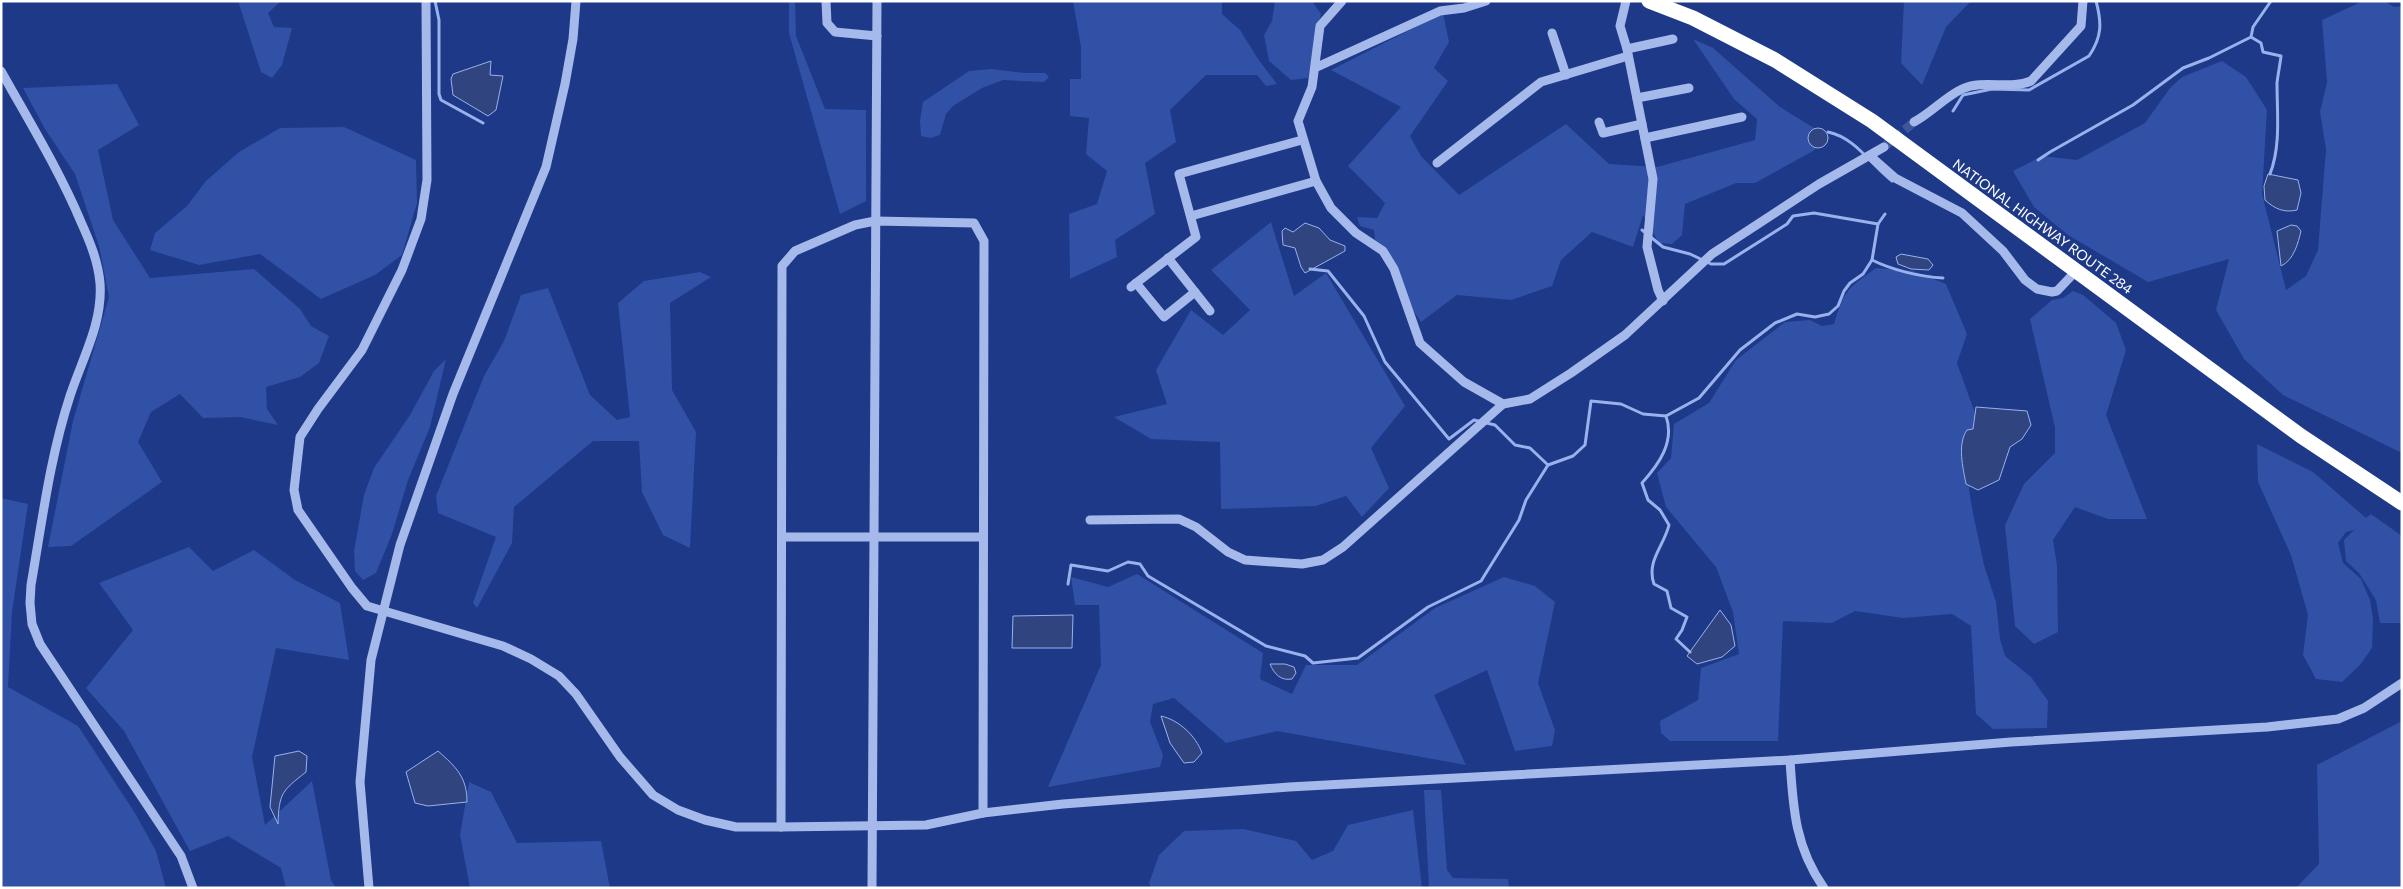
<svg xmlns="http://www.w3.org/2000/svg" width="2403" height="889" font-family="Commissioner,sans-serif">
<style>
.green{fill:#3051a6}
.water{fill:#30447f;stroke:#99b2ed}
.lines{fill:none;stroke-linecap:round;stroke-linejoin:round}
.stream{stroke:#99b2ed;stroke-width:3}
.minor-tunnel{stroke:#3f579a;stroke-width:9;stroke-dasharray:9 4.5;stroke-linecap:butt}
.minor{stroke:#a6b9eb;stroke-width:9}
.highway{stroke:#fff;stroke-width:15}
.labels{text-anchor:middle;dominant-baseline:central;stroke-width:4;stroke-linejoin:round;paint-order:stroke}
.street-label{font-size:14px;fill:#fff;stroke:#1d3988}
</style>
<rect width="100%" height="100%" fill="#1d3988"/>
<!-- green -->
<g class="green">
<polygon points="238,1 281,1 268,13 274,27 292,28 282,65 272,78 261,72"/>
<polygon points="789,1 795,1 796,36 825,109 866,110 866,201 840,214 789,33"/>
<polygon points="1073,1 1222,1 1222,14 1240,30 1258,59 1277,84 1266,86 1257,75 1206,75 1170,110 1176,142 1145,163 1155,214 1115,240 1117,257 1070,279 1069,214 1097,204 1107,171 1086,154 1089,118 1070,116 1070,79 1081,79 1081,47"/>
<polygon points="1275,1 1312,1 1321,14 1308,78 1291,80 1269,61 1264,35 1272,21"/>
<polygon points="1904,1 1971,1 1946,27 1922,85 1901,63"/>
<polygon points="2363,1 2385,1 2394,7 2402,6 2402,453 2283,395 2244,359 2216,310 2229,259 2148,282 2068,235 2034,207 2013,171 2042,156 2077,160 2145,123 2170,88 2182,77 2222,61 2246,77 2267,110 2262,194 2286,290 2306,276 2318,250 2326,149 2320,112 2327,82 2322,20"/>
<polygon points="1443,13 1449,42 1434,68 1448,81 1410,136 1421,156 1459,195 1566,124 1609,164 1657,167 1755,140 1757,119 1734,99 1693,39 1713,48 1780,107 1830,138 1813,151 1755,183 1736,183 1685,204 1682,235 1672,244 1659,243 1643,215 1633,247 1592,232 1561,260 1552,286 1511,300 1457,295 1421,322 1408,303 1396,265 1375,240 1374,230 1360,226 1357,217 1377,218 1385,203 1348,166 1401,107 1331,70"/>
<polygon points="991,69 1025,73 1045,73 1049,77 1044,82 1003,80 982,88 953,106 946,114 940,135 930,138 921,136 920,121 923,102 969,71"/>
<polygon points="117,84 139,125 98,150 113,220 150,278 254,269 300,309 311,326 329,336 319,363 300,377 266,387 267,409 278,425 240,417 203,418 180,394 151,412 138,442 162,482 71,546 48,547 73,421 109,297 99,246 75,174 45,129 23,88"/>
<polygon points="344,127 416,160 417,203 402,255 375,275 321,299 260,254 199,265 150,250 155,233 187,206 206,181 239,152 280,128"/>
<polygon points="1271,222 1294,296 1326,273 1405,406 1371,448 1389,488 1362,517 1346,496 1316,506 1221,509 1220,442 1151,439 1114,417 1167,404 1156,370 1191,310 1223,335 1250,310 1211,270"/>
<path d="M1876,268l37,3 33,13 21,50 -10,29 19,53 -7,74 4,23 11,52 12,37 4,37 5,17 26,21 17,24 -1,27 -54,1 -17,-15 -5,-88 -19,-12 -49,4 -48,-7 -23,12 -49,-2 -5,120h-108l-9,-8 -1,-12 38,-21 3,-32 38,-14 -6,-42 -17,-45 -50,-60 -9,-34 14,-15 3,-34 35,-21 27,-43 49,-38 25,-2 12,6 12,-2c10,-34 14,-36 42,-56z"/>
<polygon points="700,272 711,277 670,303 672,390 696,432 690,548 663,535 642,492 639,441 593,441 514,507 512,543 477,608 473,603 496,537 438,513 436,496 484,376 504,341 521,295 548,288 590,395 617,420 630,417 618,303 644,281"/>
<polygon points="2073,291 2083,295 2116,323 2126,350 2106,415 2147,519 2108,519 2075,507 2053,540 2057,565 2058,632 2034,644 2015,626 2005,525 2024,484 2055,453 2055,428 2030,319 2052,300 2063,298"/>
<polygon points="446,359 430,427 408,480 392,534 376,573 363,580 355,571 354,551 364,495 374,468 410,415 434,371"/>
<polygon points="2257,444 2313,472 2366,518 2371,514 2402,536 2402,623 2380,623 2376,600 2359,573 2346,561 2344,540 2354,530 2346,532 2338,543 2343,563 2361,579 2370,600 2373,619 2372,648 2360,665 2342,682 2316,679 2303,655 2308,615 2291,555 2258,482"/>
<polygon points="1,498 28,504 12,612 8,687 78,726 135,813 156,851 166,888 1,888"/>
<polygon points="189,547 213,571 254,550 295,580 340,603 349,660 276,648 252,757 265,825 312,781 331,880 336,888 286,888 281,868 228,836 190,851 124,731 86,688 133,630 99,583"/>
<polygon points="1137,574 1263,653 1260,679 1292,694 1306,665 1357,665 1435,608 1504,577 1535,586 1555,602 1538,683 1555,730 1552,746 1515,751 1487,670 1434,695 1466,765 1277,731 1226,743 1174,698 1153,704 1150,722 1163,755 1160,767 1048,787 1101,665 1099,605 1075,605 1071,577 1108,587"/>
<polygon points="2402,721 2402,888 2296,888 2319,864 2317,765"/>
<polygon points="469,782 491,792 517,843 601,841 610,888 470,888 460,835"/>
<polygon points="1424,790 1441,790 1447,870 1453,878 1508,879 1509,888 1429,888"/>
<polygon points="1413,810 1422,888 1151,888 1149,883 1159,855 1184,831 1243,829 1296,841 1312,860 1333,851 1348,825"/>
</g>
<!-- water -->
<g class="water">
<polygon points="491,61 490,75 503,76 496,110 488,116 453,95 451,79 453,74"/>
<circle cx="1818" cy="138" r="10"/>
<path d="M2268,174l30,6 3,13 -4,17c-13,3 -22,-1 -32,-10l-1,-14z"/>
<polygon points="1305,223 1319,228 1330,240 1345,246 1345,251 1305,273 1301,267 1295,248 1283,245 1282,231 1285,228 1293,232"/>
<path d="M2291,225l6,1 4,5c-3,12 -7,29 -20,35l-4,-35z"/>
<polygon points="1901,254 1928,259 1933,265 1929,270 1911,269 1898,264 1896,257"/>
<path d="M1976,407l51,4 4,14 -9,14 -12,8 -11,33 -21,10 -12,-6c-3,-16 -9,-40 1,-54l6,-1z"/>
<polygon points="1720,610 1731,625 1735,646 1722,657 1697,664 1687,656"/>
<polygon points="1073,615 1072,648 1012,648 1013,616"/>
<path d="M1270,664h15l9,3 2,6 -4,6c-11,2 -18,-5 -22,-15z"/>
<path d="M1161,716c18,4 35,20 41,37l-8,9 -10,1 -14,-20z"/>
<path d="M299,751l8,5 -1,16c-24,19 -27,21 -28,52l-8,-17 5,-51z"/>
<path d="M438,751c18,16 29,26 29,51l-39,4 -13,-3 -9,-31z"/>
</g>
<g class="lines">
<!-- stream -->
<g class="stream">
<polyline points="435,1 439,20 439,94 441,100 483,123"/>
<path d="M1953,111l10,-16 29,-6 37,1 60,-34c13,-19 13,-33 7,-55"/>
<path d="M1828,132c28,6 42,32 64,49"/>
<polyline points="2038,160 2050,152 2133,105 2183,68 2209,58 2251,37"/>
<path d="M2270,174c11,-28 7,-61 7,-91 1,-9 3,-18 4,-27l-18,-4 -2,-9 -10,-6 2,-10 18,-26"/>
<path d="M1885,214l-7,10 -6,36c20,10 49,17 71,18"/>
<polyline points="1642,230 1663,247 1690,254 1711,264 1724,264 1787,224 1793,216 1814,213 1878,224"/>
<polyline points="1310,269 1328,271 1364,316 1385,362 1449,439 1474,420 1495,425 1515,445 1530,448 1548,465"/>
<path d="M1666,416c9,26 -7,48 -24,67l6,17 12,10 9,15c-5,21 -23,36 -15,59l13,7 4,17 16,9 -5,13 -6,9 14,13"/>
<polyline points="1068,584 1071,565 1108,571 1128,562 1140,564 1148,576 1266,646 1305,656 1313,663 1358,658 1428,607 1481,581 1519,520 1526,500 1548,465 1573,456 1585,445 1591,401 1621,404 1643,414 1666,416 1699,398 1740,350 1775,323 1797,314 1815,317 1829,314 1838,306 1844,291 1850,283 1863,274 1872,260"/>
</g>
<!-- minor-tunnel -->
<polyline class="minor-tunnel" points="1884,147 1914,122"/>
<!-- minor -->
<g class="minor">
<polyline points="426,1 427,180 421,219 402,270 362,350 318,409 300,437 294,490 298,510 352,588 367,606 503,646 531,659 559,676 576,694 620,757 653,795 678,810 705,820 736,827 781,827"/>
<polyline points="826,1 827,23 835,32 877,36"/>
<polyline points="1342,1 1320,26 1312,87 1298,121 1316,181 1331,208 1356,233 1383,251 1394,269 1420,343 1464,382 1503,404 1530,399 1571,373 1625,335 1712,254 1819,184 1884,147"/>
<polyline points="1626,1 1620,26 1627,49 1653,179 1647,247 1658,290 1663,301"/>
<polyline points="1552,33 1566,75"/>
<polyline points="1627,49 1673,39"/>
<polyline points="1317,67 1440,11 1464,8 1486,1"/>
<path d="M1,71c28,50 58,99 80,151 9,20 17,39 19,61 3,40 -18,76 -30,113 -20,61 -28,126 -39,189l-1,18 2,21 8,20 141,212 12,32"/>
<polyline points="1637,98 1689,88"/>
<polyline points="1599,122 1603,133 1642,124"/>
<path d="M1914,122c17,-9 31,-25 48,-33 22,-10 48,1 69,-8l50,-55 2,-25"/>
<polyline points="1645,138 1742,117"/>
<polyline points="1870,156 1895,178 1962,213 2003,251 2025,280 2037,289 2052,292 2057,291 2076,271"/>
<polyline points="1437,163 1541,82 1628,56"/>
<polyline points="1191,216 1316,181"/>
<polygon points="875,221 974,223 984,241 983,813 926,825 781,827 782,266 795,251 855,225"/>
<polyline points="1168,258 1210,311"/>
<polyline points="1136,283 1164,317 1195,292"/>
<polyline points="1131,287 1196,237 1179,174 1302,140"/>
<polyline points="1090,520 1179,519 1196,527 1228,552 1245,560 1302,564 1323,560 1343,547 1503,404"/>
<polyline points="782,537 983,537"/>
<path d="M1790,760c3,48 5,87 34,128"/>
<polyline points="983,813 1063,804 1289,787 1790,760 2011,742 2267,727 2338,719 2364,708 2402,683"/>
<polyline points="369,888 360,782 371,660 400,545 453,394 546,167 565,84 573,39 576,1"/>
<polyline points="872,888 877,1"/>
</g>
<!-- highway -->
<polyline class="highway" points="1649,1 1693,18 1775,60 1872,121 2301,436 2402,503"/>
</g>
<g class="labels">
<!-- street labels -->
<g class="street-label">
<text transform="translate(2043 226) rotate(36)">NATIONAL HIGHWAY ROUTE 284</text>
</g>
</g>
<!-- border -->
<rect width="2403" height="889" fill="none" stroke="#ffffff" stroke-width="5"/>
</svg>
